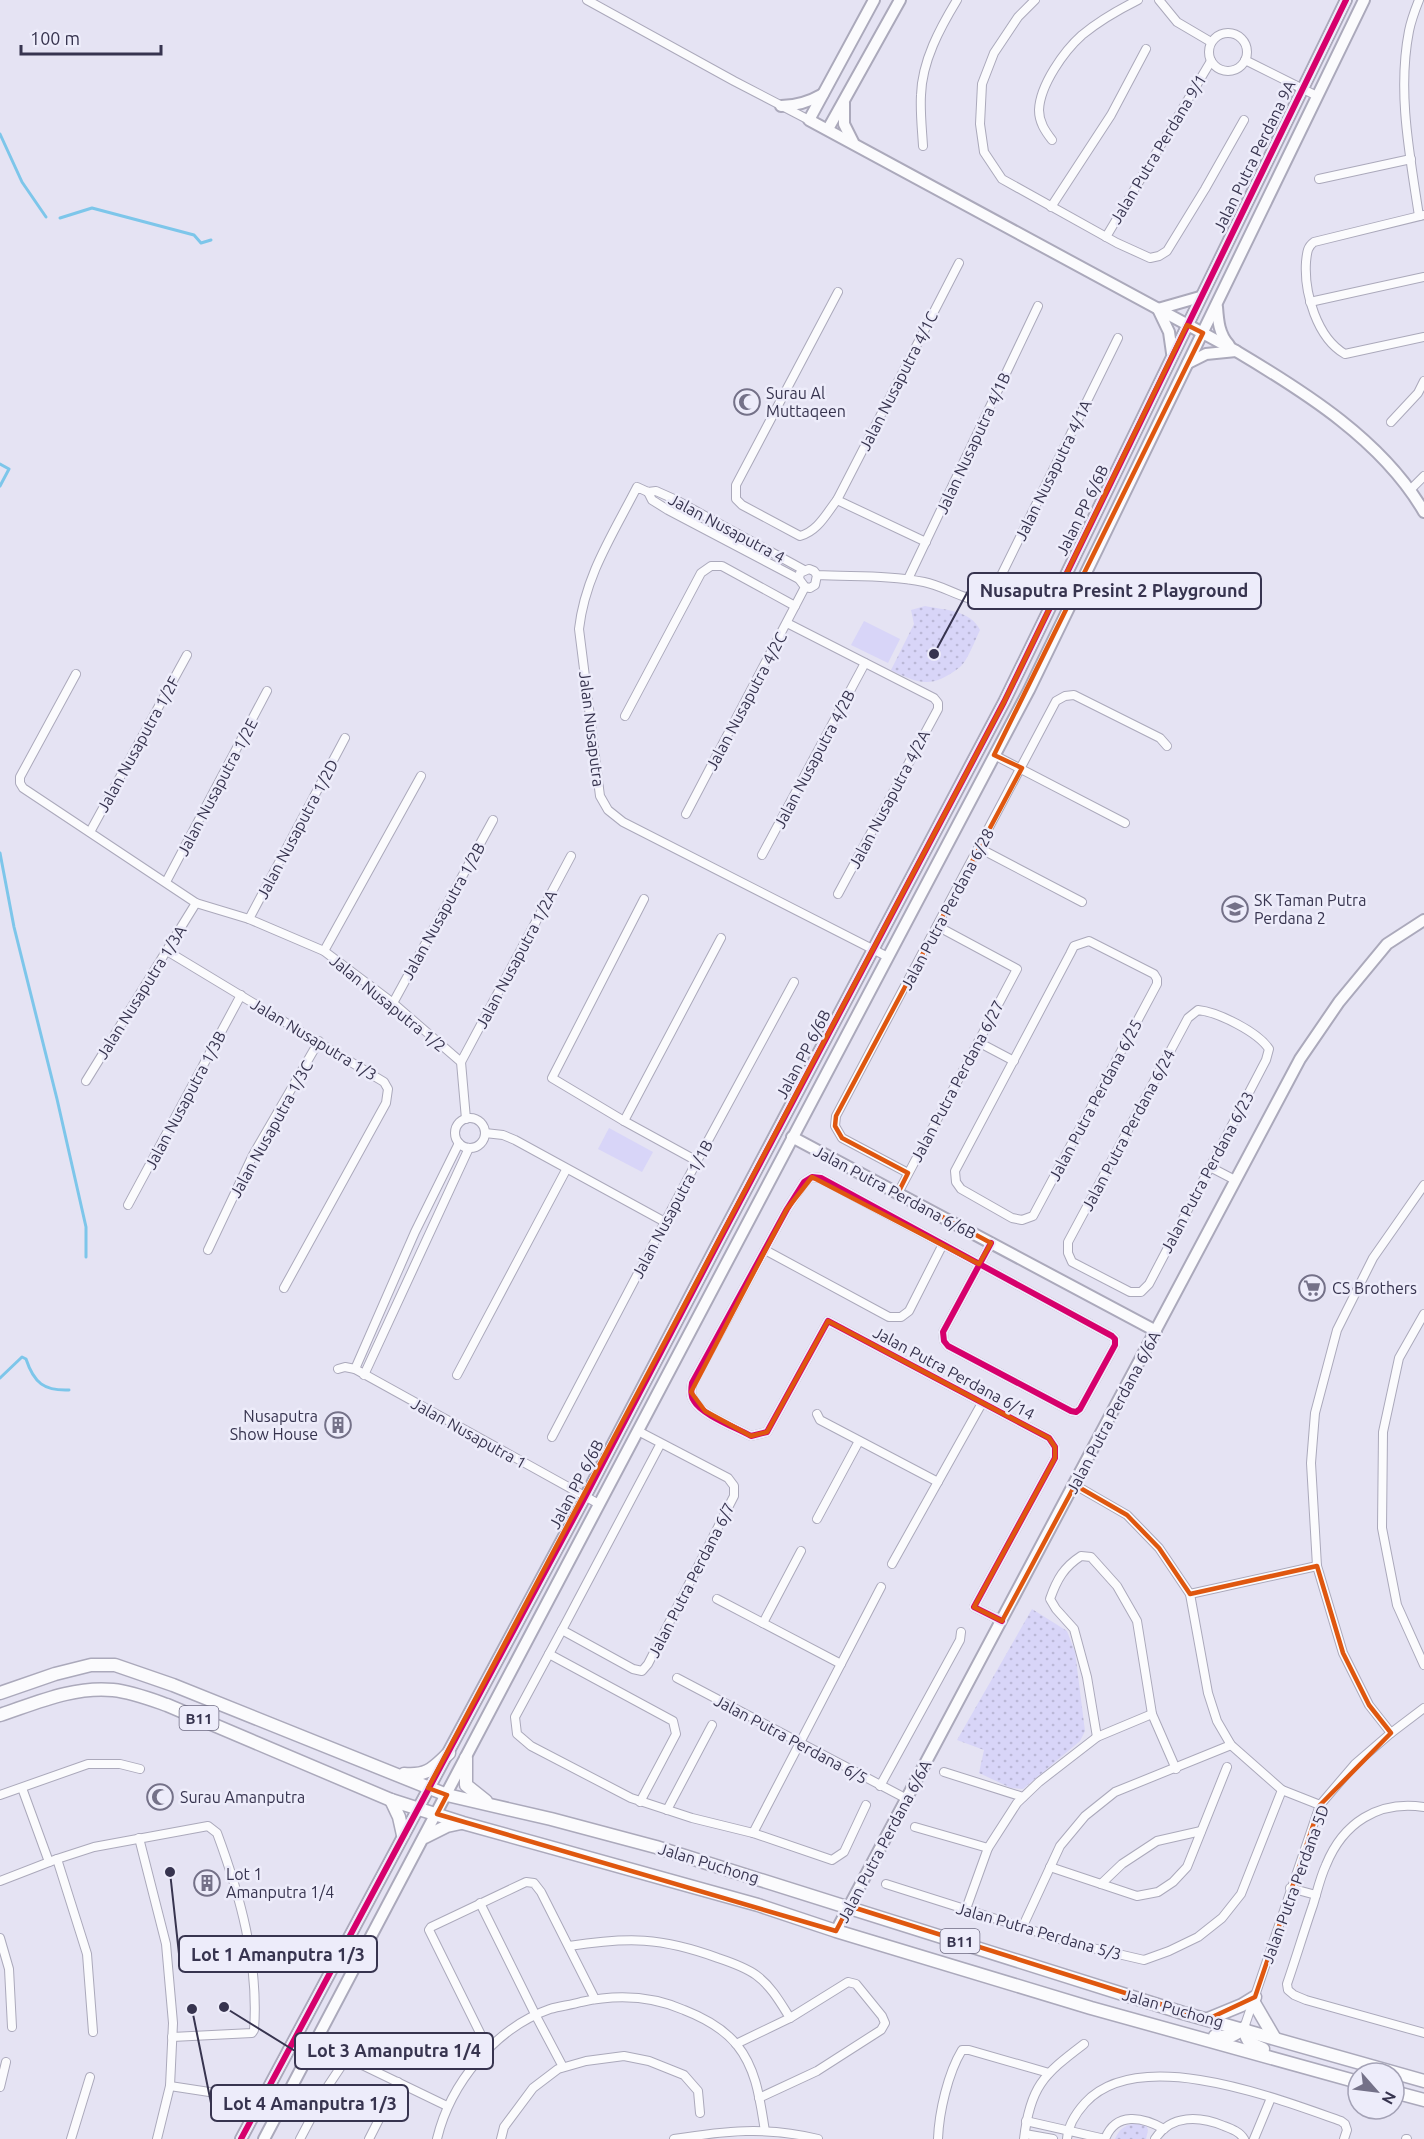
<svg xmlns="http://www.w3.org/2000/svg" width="1424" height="2139" font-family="Ubuntu,sans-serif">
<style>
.grass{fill:url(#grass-dots)}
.garden{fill:#d8d5f8}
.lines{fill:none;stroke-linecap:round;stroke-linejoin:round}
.stream{stroke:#7dc6ea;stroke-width:3}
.street-casing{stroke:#aba9bb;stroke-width:10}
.secondary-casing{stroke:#aba9bb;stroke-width:14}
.primary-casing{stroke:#aba9bb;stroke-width:15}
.street{stroke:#fbfbfd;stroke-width:8}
.secondary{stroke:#fbfbfd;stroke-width:10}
.primary{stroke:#fbfbfd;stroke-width:12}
.cycleway-casing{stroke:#edecfa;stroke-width:10}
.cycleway{stroke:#d6006c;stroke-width:6}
.marked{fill:none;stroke:#df570f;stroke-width:4.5;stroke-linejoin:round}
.labels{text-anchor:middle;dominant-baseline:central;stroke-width:5;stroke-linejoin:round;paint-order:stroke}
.shield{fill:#edecfa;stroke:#6e6b82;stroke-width:1.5}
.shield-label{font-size:15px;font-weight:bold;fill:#37344f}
.street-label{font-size:16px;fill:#37344f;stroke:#edecfa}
.poi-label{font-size:16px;fill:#37344f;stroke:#edecfa;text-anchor:start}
.leader{fill:none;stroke:#37344f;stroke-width:2}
.callout-dot{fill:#37344f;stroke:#edecfa;stroke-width:2}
.callout{fill:#edecfa;stroke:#37344f;stroke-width:2}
.callout-label{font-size:18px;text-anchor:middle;font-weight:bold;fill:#37344f}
</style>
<defs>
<pattern id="grass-dots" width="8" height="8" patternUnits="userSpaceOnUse" patternTransform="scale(1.5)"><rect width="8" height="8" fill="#d8d5f8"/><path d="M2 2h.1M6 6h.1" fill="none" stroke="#bab7d6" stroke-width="1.8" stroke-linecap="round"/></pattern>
</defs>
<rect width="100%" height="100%" fill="#e5e3f3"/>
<!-- grass -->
<g class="grass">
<path d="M925,606c19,4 46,4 55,24 -4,8 -13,32 -20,37 -27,21 -40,18 -69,3l23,-46 -3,-14z"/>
<polygon points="1032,1609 1067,1631 1075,1652 1085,1731 1080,1741 1023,1789 1011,1788 979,1773 984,1750 957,1740"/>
<path d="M1140,2123l6,2 2,5 -2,9h-31c5,-12 12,-15 25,-16z"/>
</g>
<!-- garden -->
<g class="garden">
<polygon points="864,621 900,639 888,663 851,645"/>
<polygon points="609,1128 653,1152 642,1172 598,1149"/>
</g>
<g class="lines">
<!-- stream -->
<g class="stream">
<polyline points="0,134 22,182 46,217"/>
<polyline points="60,218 92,208 194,235 201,243 211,240"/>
<polyline points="0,464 9,469 0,486"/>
<polyline points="0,853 14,927 57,1099 86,1227 86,1257"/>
<path d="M0,1378l22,-21 4,2c8,24 18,32 43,31"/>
</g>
<!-- street casing -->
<g class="street-casing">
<g id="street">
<polyline points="587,0 734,81 809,120"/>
<polyline points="1035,0 1018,17 994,53 982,84 980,124 984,152 1002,179 1117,243 1150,258 1159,256 1167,251 1205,189 1244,120"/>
<polyline points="1159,0 1177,22 1211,42"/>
<path d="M1419,0c-4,10 -8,21 -10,31 -12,61 1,125 10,185"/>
<circle cx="1228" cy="52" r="19"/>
<polyline points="1245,60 1317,96"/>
<path d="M1052,140c-7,-9 -13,-18 -13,-30 1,-25 25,-59 43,-75 17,-14 36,-25 56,-35"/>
<path d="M923,146c-1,-17 -3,-34 -2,-51 1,-34 19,-67 36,-95"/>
<polyline points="1319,179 1411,159"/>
<polyline points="1051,207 1111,115 1146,49"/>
<path d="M1424,215l-110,27c-7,5 -7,11 -8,20 -2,31 11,76 39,92l79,-17"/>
<polyline points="1106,237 1211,61"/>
<path d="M838,292l-102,193v14l6,6 58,31c18,-5 26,-22 37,-36l122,-237"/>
<polyline points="1310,302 1424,277"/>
<polyline points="1391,422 1418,393 1424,381"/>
<polyline points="1411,489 1424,476"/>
<polyline points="648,492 652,500 668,510 799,579"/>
<polyline points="837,500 926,542"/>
<path d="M804,570l-130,-71 -18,-8 -8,1 -11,-5c-24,47 -52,89 -58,142l21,167 8,14 15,12 265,135"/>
<path d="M817,575l-2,10 -5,3 -5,-1 -6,-8 1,-6 9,-4 5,2 3,4c36,2 73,0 107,7 21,4 40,19 62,19l7,-9 125,-254"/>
<polyline points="908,579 1038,306"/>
<polyline points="787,623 934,698 938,703 938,709 838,894"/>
<polyline points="76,674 20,777 20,783 23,788 196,903 249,919 324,951 393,1003 461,1062 466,1119"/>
<polyline points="625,716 701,573 711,566 722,566 795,606"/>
<polyline points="994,755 1125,823"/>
<polyline points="686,814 805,587"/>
<polyline points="90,832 187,655"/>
<polyline points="979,848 1082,902"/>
<polyline points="762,855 865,663"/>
<polyline points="166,882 267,691"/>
<polyline points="644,899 552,1078 624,1121 697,1161"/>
<polyline points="249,919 345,738"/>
<polygon points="1089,941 1154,974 1157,979 1157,984 1033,1216 1022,1220 1012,1218 961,1189 956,1182 955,1171 1070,954 1074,946"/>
<polyline points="167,951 384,1082 388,1089 386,1103 284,1288"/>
<polyline points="324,951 421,776"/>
<polyline points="393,1003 493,820"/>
<path d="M1198,1010c20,2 60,22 71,39l-3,11 -117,224 -8,8h-11l-58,-30 -4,-9v-11l120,-224z"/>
<polyline points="978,1042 1014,1061"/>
<polyline points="461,1062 571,856"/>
<polyline points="86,1081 196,903"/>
<circle cx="470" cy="1133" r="15"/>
<polyline points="624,1121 721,938"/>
<polyline points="485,1133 503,1135 515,1140 665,1222"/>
<polyline points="1210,1167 1235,1180"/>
<polyline points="908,1173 842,1138 835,1126 836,1116 1056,701 1065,696 1074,695 1160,738 1167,746"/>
<polyline points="898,1193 1017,969 937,926"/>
<polyline points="128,1205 241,995"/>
<path d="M991,1243l-48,89 1,9 4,5 123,65 5,1 4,-3 35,-64v-6l-3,-3 -291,-158 -9,-1 -8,5 -17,27 -95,174c-1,6 -2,13 2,18 8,14 43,27 57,35l16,-4 61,-111 221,117 6,9v11l-81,149 28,14"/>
<polyline points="208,1250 253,1155 319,1041"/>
<polyline points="765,1250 889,1317 901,1317 909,1311 943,1244"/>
<polyline points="1424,1314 1399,1358 1383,1432 1382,1528 1397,1605 1424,1665"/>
<polyline points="338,1369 345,1367 355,1369 599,1504"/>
<polyline points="355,1369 415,1232 459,1143"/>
<polyline points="364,1375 469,1148"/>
<polyline points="457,1375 566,1170"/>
<polyline points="817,1414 820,1420 938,1482"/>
<polyline points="638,1431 728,1478 734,1486 734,1496 648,1664 642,1671 633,1669 562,1630 661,1443"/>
<polyline points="552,1437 697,1161 794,982"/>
<polyline points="1075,1485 1127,1515 1159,1548 1190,1594 1208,1693 1217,1721 1231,1745 1282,1790 1320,1805"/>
<polyline points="817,1519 859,1441"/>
<polyline points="892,1564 982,1403"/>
<polyline points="1190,1594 1317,1566"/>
<polyline points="717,1599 841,1664"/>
<polyline points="763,1623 801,1551"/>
<polyline points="562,1630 515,1717 517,1734 531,1746 631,1798 692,1818 753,1833 832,1860 844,1852 866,1805"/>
<polyline points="549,1654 673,1721 676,1734 640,1802"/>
<polyline points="677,1678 907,1799"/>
<polyline points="1391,1733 1369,1705 1343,1653 1317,1566 1311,1463 1315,1413 1337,1330 1373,1258 1424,1185"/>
<path d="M1097,1737l-10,-60 -13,-48 -18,-20 -6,-10c7,-20 14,-32 31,-43l10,1 26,29 20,35 15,93 24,55"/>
<polyline points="944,1772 1023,1797"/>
<polyline points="880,1786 960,1640 961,1632"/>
<polyline points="22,1788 49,1862"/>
<polyline points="0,1795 88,1764 120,1764 140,1769"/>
<path d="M1424,1807c-46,-7 -81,16 -98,58 -6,13 -9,27 -13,40 -9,26 -17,53 -26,79l1,6 6,5 12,5 118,33"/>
<polyline points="667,1810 712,1725"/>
<polyline points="915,1827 988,1848"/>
<polyline points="753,1833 881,1587"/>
<polyline points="139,1838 166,1944 173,2023 170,2086 157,2139"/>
<polyline points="57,1859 87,1954 93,2032"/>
<polyline points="1050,1867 1137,1896 1158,1892 1173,1882 1187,1867 1227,1767"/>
<path d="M0,1881l57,-22 37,-12 114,-21 9,7c23,62 42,130 37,197l-2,3 -80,4"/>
<polyline points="886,1884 1075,1944 1144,1960 1169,1951 1198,1937 1222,1918 1241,1894 1282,1790"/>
<polyline points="1101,1884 1122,1864 1157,1841 1201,1831"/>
<polyline points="1290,1888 1316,1895"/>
<polyline points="480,1903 536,2016 563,2067"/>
<polyline points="966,1909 988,1848 1017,1803 1039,1782 1097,1737 1152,1714"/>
<polyline points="1022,1928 1060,1846 1085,1816 1115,1792 1231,1745"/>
<polyline points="0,1938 9,1969 12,2027"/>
<path d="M569,1946c59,-9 92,-9 149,12 12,4 27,9 38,17 15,11 24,27 34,43"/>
<polyline points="1244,2028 1320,1805 1355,1764 1391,1733 1424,1708"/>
<polyline points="736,2044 790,2018 848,1982 856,1984 882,2016 885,2023 881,2030 817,2071 759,2098"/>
<polyline points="488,2049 429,1930 431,1927 526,1882 534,1883 541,1892 595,1999"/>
<polyline points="170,2086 229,2095"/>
<polyline points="0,2087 6,2062"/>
<path d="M1026,2121l79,18c11,-28 38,-22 59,-10"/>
<polyline points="1025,2134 1053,2139"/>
<polyline points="71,2139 90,2077"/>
<polyline points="300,2139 328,2086 342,2065 360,2064 447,2106"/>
<polyline points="369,2139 398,2082"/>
<path d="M437,2139c13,-55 58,-111 113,-130 10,-3 21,-4 31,-7 36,-8 69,-7 103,8 18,7 40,19 53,35 20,25 23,56 28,86"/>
<polyline points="501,2139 504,2127 533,2088 558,2069 586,2061 624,2056 649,2061 684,2075 698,2091 700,2113"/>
<path d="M674,2139c50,-8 93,-13 144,0"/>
<path d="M938,2139c1,-27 10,-66 24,-89h7l80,23"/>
<path d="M1024,2139c6,-52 19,-64 60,-95"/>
<path d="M1067,2139c1,-14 9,-26 18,-36 54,-59 193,-4 256,18l4,3 2,6 -3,9"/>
<path d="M1155,2139c16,-25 45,-23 69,-13 8,3 16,6 20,13"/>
<polyline points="1254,2139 1271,2098"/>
<polyline points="1406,2139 1407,2139"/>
</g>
</g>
<!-- secondary casing -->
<g class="secondary-casing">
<g id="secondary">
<path d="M874,0l-65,120 427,231c69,41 147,90 188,161"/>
<polyline points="844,103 844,124 853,142"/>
<path d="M781,106c16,0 28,-4 42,-12"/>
<polyline points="828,129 900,0"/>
<path d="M1217,307c1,14 2,27 12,38"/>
<polyline points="1158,309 1169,332 1172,353"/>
<polyline points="1158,309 1200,297"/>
<polyline points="1188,363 1206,354 1236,351"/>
<polyline points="792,1137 1156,1331"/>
<polyline points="836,1931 1300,1059 1339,1002 1387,944 1424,920"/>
<polyline points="241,2139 585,1497 720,1239 1004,702 1346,0"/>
<polyline points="264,2139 1029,690 1364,0"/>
</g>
</g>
<!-- primary casing -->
<g class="primary-casing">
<g id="primary">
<polyline points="0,1693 55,1674 91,1665 115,1665 173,1685 447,1795 551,1819 656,1847 1183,2013 1424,2081"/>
<path d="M0,1715c36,-12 74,-29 113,-25 19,2 37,9 54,15l224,95 72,23 295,82 78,26 255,77 267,74"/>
<polyline points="466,1758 466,1785 486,1801"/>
<path d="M404,1774c24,2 29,-6 45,-21"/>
<polyline points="391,1800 399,1817 403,1835"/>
<polyline points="425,1837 447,1826 461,1823"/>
<polyline points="1253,2001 1274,2037"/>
<polyline points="1208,2019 1242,2005 1255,1997"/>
<path d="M1215,2036c13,3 18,0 29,-8 3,14 6,16 19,21"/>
<polyline points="1394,2092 1424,2100"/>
</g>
</g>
<!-- street -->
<use href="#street" class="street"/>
<!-- secondary -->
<use href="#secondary" class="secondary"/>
<!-- primary -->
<use href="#primary" class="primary"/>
<!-- cycleway casing -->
<g class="cycleway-casing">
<g id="cycleway">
<path d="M991,1243l-48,89 1,9 4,5 123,65 5,1 4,-3 35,-64v-6l-3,-3 -291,-158 -9,-1 -8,5 -17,27 -95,174c-1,6 -2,13 2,18 8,14 43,27 57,35l16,-4 61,-111 221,117 6,9v11l-81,149 28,14"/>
<polyline points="241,2139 585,1497 720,1239 1004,702 1346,0"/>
</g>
</g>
<!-- cycleway -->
<use href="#cycleway" class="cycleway"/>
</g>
<!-- marked area -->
<path class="marked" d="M1187,325l16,8 -209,422 28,13 -186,348 -1,10 7,12 66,35 -10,20 93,50 -12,21 -167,-87 -25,32 -96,183 14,19 46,25 16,-4 61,-111 221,117 6,9v11l-81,149 28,14 73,-136 52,30 32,33 31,46 127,-28 26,87 26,52 22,28 -71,72 -65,192 -47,22 -359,-113 -13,25 -399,-117 10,-19 -19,-7 576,-1086z"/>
<!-- icons -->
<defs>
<g id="mosque-ring" transform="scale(1.35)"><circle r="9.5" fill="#edecfa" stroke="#747188" stroke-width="1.5"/><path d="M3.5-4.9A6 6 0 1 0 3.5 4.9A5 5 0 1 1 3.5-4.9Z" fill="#747188"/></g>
<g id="school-ring" transform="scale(1.35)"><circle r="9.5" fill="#edecfa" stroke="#747188" stroke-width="1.5"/><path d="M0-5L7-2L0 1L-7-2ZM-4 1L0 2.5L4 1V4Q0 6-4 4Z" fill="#747188"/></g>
<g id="supermarket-ring" transform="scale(1.35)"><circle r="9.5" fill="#edecfa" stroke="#747188" stroke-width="1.5"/><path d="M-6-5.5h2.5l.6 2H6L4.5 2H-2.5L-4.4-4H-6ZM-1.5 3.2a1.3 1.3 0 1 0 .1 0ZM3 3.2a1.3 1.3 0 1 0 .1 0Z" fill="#747188"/></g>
<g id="building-ring" transform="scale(1.35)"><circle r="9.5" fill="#edecfa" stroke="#747188" stroke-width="1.5"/><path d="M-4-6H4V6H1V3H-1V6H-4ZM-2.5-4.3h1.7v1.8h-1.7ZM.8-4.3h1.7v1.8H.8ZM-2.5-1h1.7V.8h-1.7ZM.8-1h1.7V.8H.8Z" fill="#747188"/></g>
</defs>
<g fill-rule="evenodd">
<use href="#mosque-ring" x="747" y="402"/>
<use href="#school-ring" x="1235" y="909"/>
<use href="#supermarket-ring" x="1312" y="1288"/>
<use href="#building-ring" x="338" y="1425"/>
<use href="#mosque-ring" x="160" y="1797"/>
<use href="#building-ring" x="207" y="1883"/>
</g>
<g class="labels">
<!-- shield labels -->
<g class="shield">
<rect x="179.5" y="1706" width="39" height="24" rx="4.5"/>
<rect x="940.5" y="1929" width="39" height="24" rx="4.5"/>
</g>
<g class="shield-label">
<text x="199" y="1718">B11</text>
<text x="960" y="1941">B11</text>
</g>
<!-- street labels -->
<g class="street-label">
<text transform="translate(1158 149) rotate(-59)">Jalan Putra Perdana 9/1</text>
<text transform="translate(1254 156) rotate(-64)">Jalan Putra Perdana 9A</text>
<text transform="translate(898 381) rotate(-63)">Jalan Nusaputra 4/1C</text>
<text transform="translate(973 443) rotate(-65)">Jalan Nusaputra 4/1B</text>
<text transform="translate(1053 470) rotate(-64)">Jalan Nusaputra 4/1A</text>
<text transform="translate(1082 510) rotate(-64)">Jalan PP 6/6B</text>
<text transform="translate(727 528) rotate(28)">Jalan Nusaputra 4</text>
<text transform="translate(746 701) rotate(-62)">Jalan Nusaputra 4/2C</text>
<text transform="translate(592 729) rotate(83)">Jalan Nusaputra</text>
<text transform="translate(138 744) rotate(-61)">Jalan Nusaputra 1/2F</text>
<text transform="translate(814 759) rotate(-62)">Jalan Nusaputra 4/2B</text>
<text transform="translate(217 787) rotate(-62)">Jalan Nusaputra 1/2E</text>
<text transform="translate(889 799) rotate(-62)">Jalan Nusaputra 4/2A</text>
<text transform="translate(297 829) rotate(-62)">Jalan Nusaputra 1/2D</text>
<text transform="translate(947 909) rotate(-62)">Jalan Putra Perdana 6/28</text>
<text transform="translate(443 911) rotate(-61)">Jalan Nusaputra 1/2B</text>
<text transform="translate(516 959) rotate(-62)">Jalan Nusaputra 1/2A</text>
<text transform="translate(141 992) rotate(-58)">Jalan Nusaputra 1/3A</text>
<text transform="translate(388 1003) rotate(39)">Jalan Nusaputra 1/2</text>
<text transform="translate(314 1039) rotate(31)">Jalan Nusaputra 1/3</text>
<text transform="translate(803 1054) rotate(-62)">Jalan PP 6/6B</text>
<text transform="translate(957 1081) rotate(-62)">Jalan Putra Perdana 6/27</text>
<text transform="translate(185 1100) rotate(-62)">Jalan Nusaputra 1/3B</text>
<text transform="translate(1095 1100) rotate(-62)">Jalan Putra Perdana 6/25</text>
<text transform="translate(271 1129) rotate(-61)">Jalan Nusaputra 1/3C</text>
<text transform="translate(1128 1130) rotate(-62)">Jalan Putra Perdana 6/24</text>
<text transform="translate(1207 1172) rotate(-62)">Jalan Putra Perdana 6/23</text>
<text transform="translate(895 1192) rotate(28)">Jalan Putra Perdana 6/6B</text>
<text transform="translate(672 1209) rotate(-62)">Jalan Nusaputra 1/1B</text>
<text transform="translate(954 1373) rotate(28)">Jalan Putra Perdana 6/14</text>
<text transform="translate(1113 1412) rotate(-62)">Jalan Putra Perdana 6/6A</text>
<text transform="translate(469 1433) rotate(29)">Jalan Nusaputra 1</text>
<text transform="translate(576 1484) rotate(-62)">Jalan PP 6/6B</text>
<text transform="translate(691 1580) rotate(-63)">Jalan Putra Perdana 6/7</text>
<text transform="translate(791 1739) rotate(28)">Jalan Putra Perdana 6/5</text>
<text transform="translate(884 1841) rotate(-62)">Jalan Putra Perdana 6/6A</text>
<text transform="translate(709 1863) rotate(17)">Jalan Puchong</text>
<text transform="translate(1295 1884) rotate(-70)">Jalan Putra Perdana 5D</text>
<text transform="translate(1039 1931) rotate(16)">Jalan Putra Perdana 5/3</text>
<text transform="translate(1173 2008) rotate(16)">Jalan Puchong</text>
</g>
<!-- poi labels -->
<g class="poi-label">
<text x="766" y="393">Surau Al<tspan x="766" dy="18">Muttaqeen</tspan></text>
<text x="1254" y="900">SK Taman Putra<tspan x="1254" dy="18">Perdana 2</tspan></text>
<text x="1332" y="1288">CS Brothers</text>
<text x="318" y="1416" text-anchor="end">Nusaputra<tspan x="318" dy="18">Show House</tspan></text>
<text x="180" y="1797">Surau Amanputra</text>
<text x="226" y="1874">Lot 1<tspan x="226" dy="18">Amanputra 1/4</tspan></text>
</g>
</g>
<!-- callouts -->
<path class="leader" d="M934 654L968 591M170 1872L179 1954M224 2007L295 2051M192 2009L211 2103"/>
<g class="callout-dot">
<circle cx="934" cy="654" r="6"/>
<circle cx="170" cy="1872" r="6"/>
<circle cx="224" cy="2007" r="6"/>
<circle cx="192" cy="2009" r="6"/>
</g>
<g class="callout">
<rect x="968" y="573" width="293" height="36" rx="6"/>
<rect x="179" y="1936" width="198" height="36" rx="6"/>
<rect x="295" y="2033" width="198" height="36" rx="6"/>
<rect x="211" y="2085" width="197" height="36" rx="6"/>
</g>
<g class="callout-label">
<text x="1114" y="597">Nusaputra Presint 2 Playground</text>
<text x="278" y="1961">Lot 1 Amanputra 1/3</text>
<text x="394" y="2057">Lot 3 Amanputra 1/4</text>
<text x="310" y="2110">Lot 4 Amanputra 1/3</text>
</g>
<!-- north arrow -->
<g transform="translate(1376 2091) rotate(118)"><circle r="28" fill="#edecfa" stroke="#a4a2b6" stroke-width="1.5"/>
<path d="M0-4.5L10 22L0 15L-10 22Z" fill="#747188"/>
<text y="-9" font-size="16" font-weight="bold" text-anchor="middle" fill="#37344f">N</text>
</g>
<!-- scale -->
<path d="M21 45v9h140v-9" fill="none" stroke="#37344f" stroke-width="3"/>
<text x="30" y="45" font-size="18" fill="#37344f" stroke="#edecfa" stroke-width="4.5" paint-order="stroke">100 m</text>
</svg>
